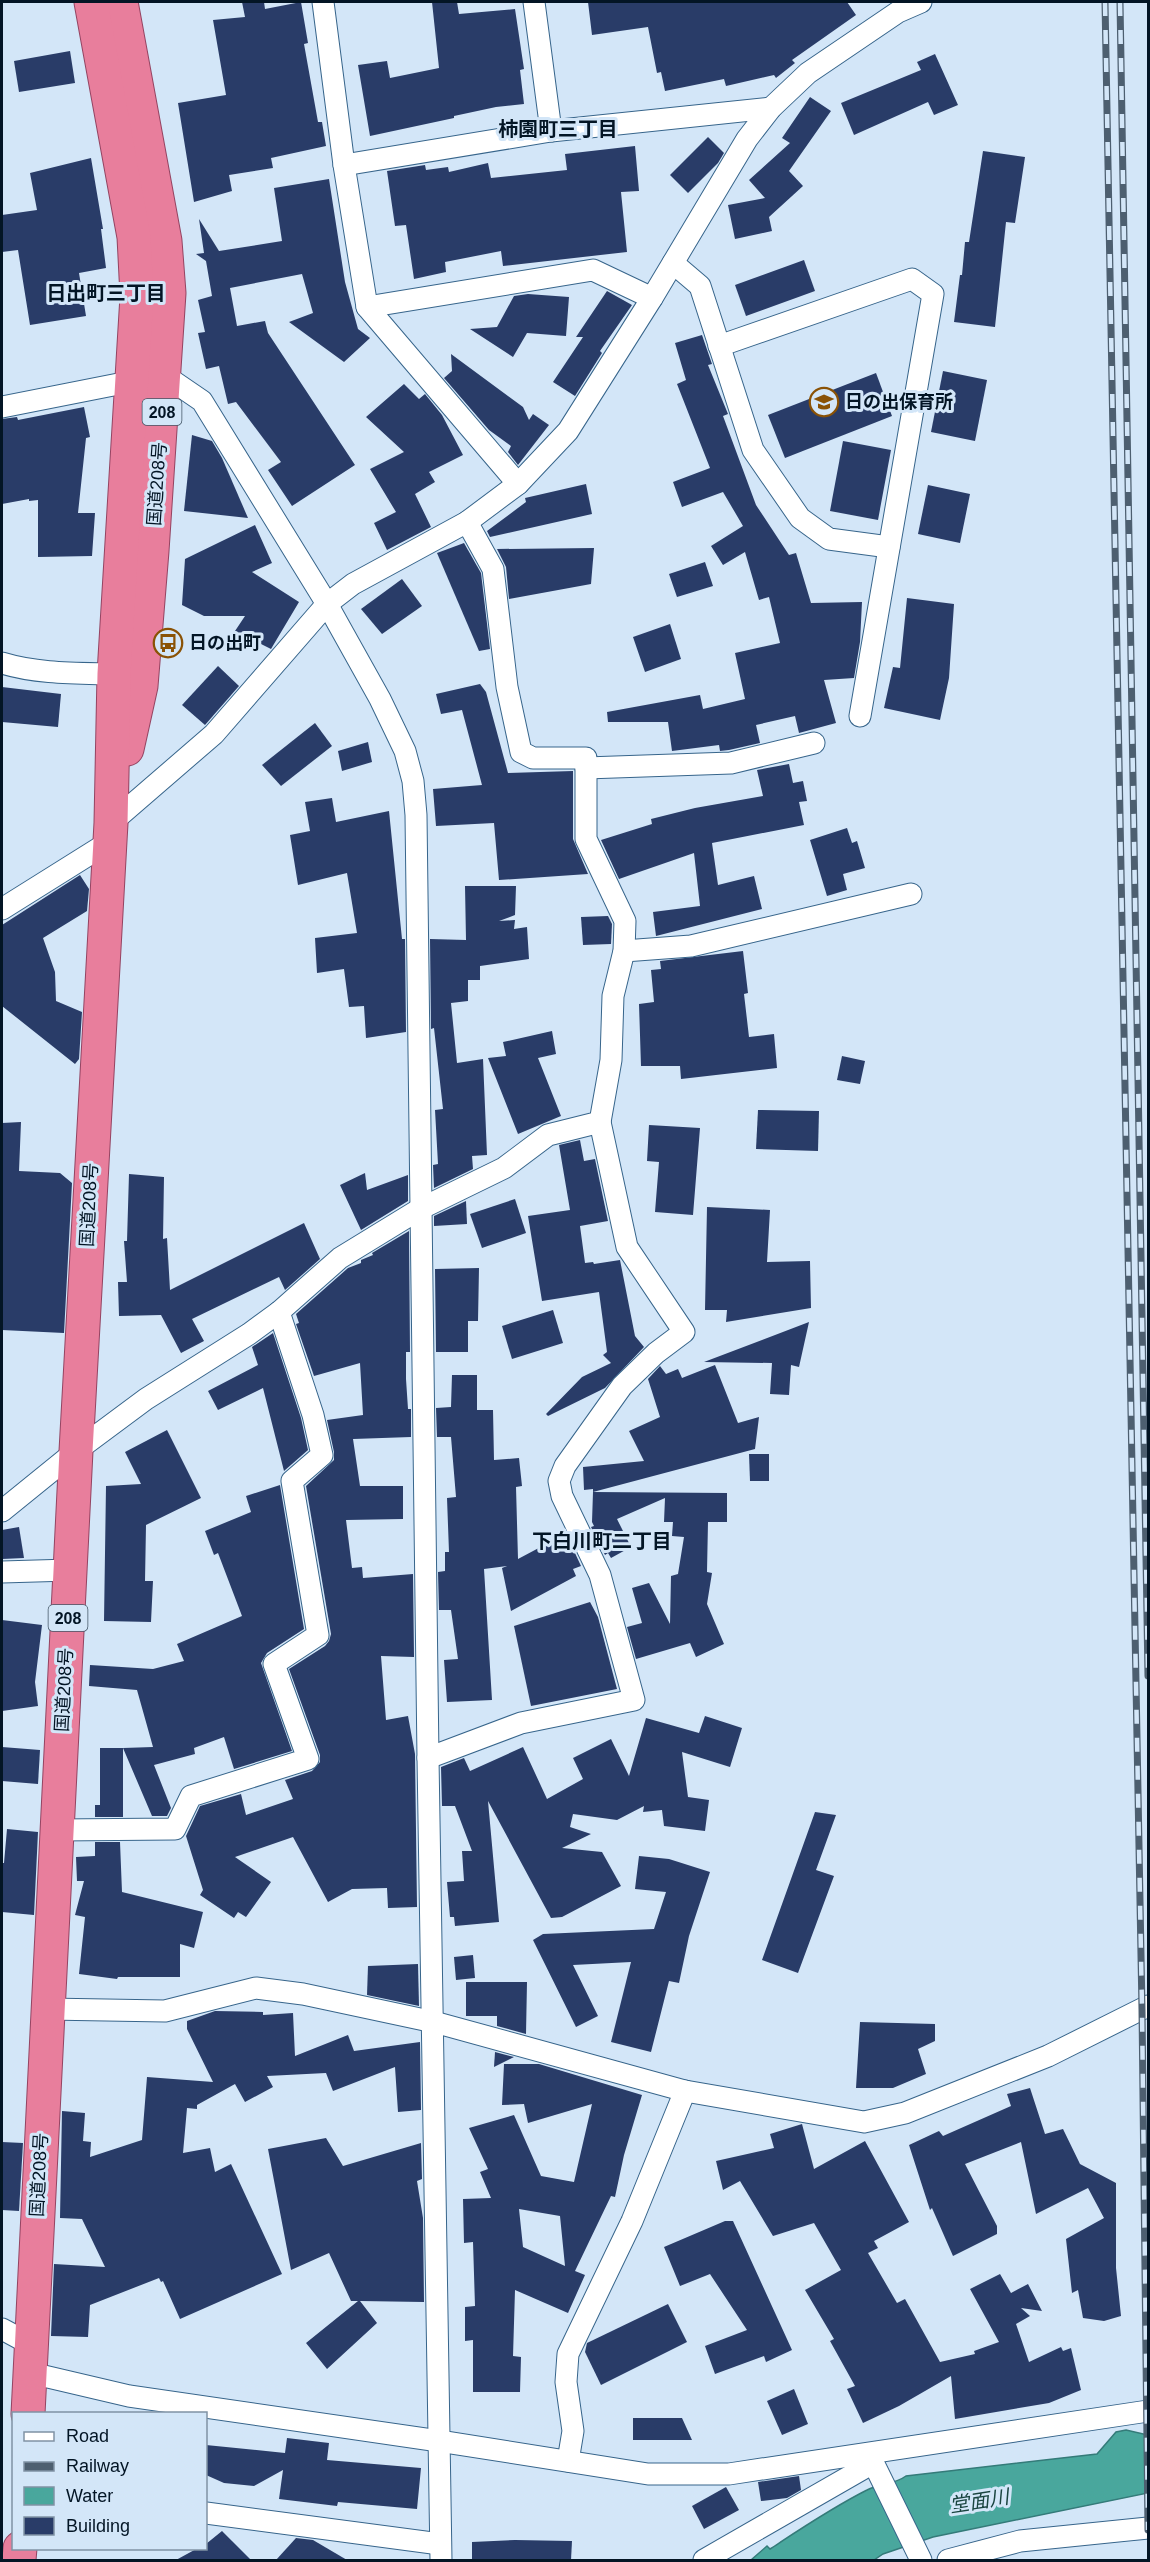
<svg xmlns="http://www.w3.org/2000/svg" width="1150" height="2562" font-family="Helvetica,'Noto Sans JP',sans-serif">
<style>
.water{fill:#49a79d;stroke:#347b79;stroke-width:1.5}
.building{fill:#293c68;fill-rule:evenodd}
.lines{fill:none;stroke-linecap:round;stroke-linejoin:round}
.minor-casing{stroke:#37658b;stroke-width:23}
.trunk-casing{stroke:#944462;stroke-width:35}
.minor{stroke:#fff;stroke-width:21}
.trunk{stroke:#e87e9c;stroke-width:33}
.rail-casing{stroke:#4d5f70;stroke-width:7}
.rail{stroke:#d3e6f8;stroke-width:4.5;stroke-dasharray:14;stroke-linecap:butt}
.labels{text-anchor:middle;dominant-baseline:central;stroke-width:6;stroke-linejoin:round;paint-order:stroke}
.shield{fill:#d3e6f8;stroke:#415464;stroke-width:1.5}
.shield-label{font-size:16px;font-weight:bold;fill:#031525}
.poi-label{font-size:18px;font-weight:bold;fill:#031525;stroke:#d3e6f8;text-anchor:start}
.street-label{font-size:18px;fill:#031525;stroke:#d3e6f8}
.neighbourhood-label{font-size:20px;font-weight:bold;fill:#031525;stroke:#d3e6f8}
.water-label{font-size:20px;font-style:italic;fill:#1a4540;stroke:#d3e6f8}
</style>
<rect width="100%" height="100%" fill="#d3e6f8"/>
<!-- water -->
<path class="water" d="M1126,2430l22,5v58l-215,44 -50,17 -9,6h-123l16,-14 3,3c32,-21 63,-42 97,-59 13,-7 27,-5 39,-14l191,-22 19,-22z"/>
<!-- building -->
<g class="building">
<polygon points="242,2 264,2 265,9 301,2 308,43 304,44 318,122 322,122 326,146 271,158 273,168 229,175 232,191 194,202 178,103 226,95 213,20 245,17"/>
<polygon points="432,2 457,2 459,14 515,9 524,69 520,70 524,104 496,107 454,116 454,118 370,136 358,65 387,61 390,78 439,68"/>
<polygon points="588,2 847,2 856,15 792,60 795,63 776,78 774,75 726,86 724,79 665,91 661,72 657,73 648,27 592,35"/>
<polygon points="70,51 75,83 19,92 14,61"/>
<polygon points="935,54 958,105 934,115 928,102 854,135 841,103 921,70 917,62"/>
<polygon points="810,97 831,111 789,171 803,186 769,217 772,231 735,239 728,205 765,198 749,180 790,143 782,138"/>
<polygon points="708,137 724,153 718,163 688,193 670,175"/>
<polygon points="635,146 639,191 621,192 627,252 503,266 501,251 445,262 446,272 414,279 406,225 395,226 387,171 425,165 426,170 448,167 449,172 488,163 491,178 567,170 565,154"/>
<polygon points="983,151 1025,157 1015,223 1006,222 995,327 954,322 960,275 962,275 965,242 969,242"/>
<polygon points="91,158 103,229 101,229 106,268 79,273 86,316 30,325 18,250 2,252 2,215 37,210 30,173"/>
<polygon points="329,179 345,282 358,329 370,338 344,362 289,322 313,313 302,274 230,288 237,326 265,321 268,333 355,465 292,506 268,470 281,462 236,402 228,404 219,366 206,369 198,333 205,332 198,300 212,296 206,261 196,254 204,253 199,219 219,251 282,241 274,188"/>
<polygon points="804,260 815,291 746,316 735,285"/>
<polygon points="607,291 632,305 600,351 602,353 575,396 553,382 583,337 576,337"/>
<polygon points="528,294 569,297 566,336 527,333 513,357 470,329 497,327 514,296"/>
<polygon points="702,335 712,364 708,365 728,414 723,416 756,505 789,555 796,553 811,603 862,602 860,642 854,678 824,680 836,723 799,733 795,716 756,725 760,743 729,750 720,751 719,745 672,751 668,722 608,722 607,712 700,695 703,709 745,699 735,653 780,643 769,597 759,600 745,552 723,565 711,546 743,526 723,492 682,507 673,482 710,468 677,384 686,380 675,343"/>
<polygon points="451,354 523,407 529,420 533,414 549,425 518,465 508,452 511,446 489,430 444,378 452,371"/>
<polygon points="943,371 987,380 975,441 931,432"/>
<polygon points="876,373 892,416 785,458 768,415"/>
<polygon points="404,384 419,399 425,394 442,415 463,455 429,472 435,482 415,494 431,527 387,550 374,523 396,512 370,469 404,452 366,417"/>
<polygon points="84,407 90,437 86,438 78,513 95,513 92,556 38,557 38,500 29,501 29,499 2,504 2,419 17,417 18,420"/>
<polygon points="192,435 212,441 222,458 248,518 184,511"/>
<polygon points="843,441 891,450 878,520 830,511"/>
<polygon points="586,484 592,514 490,537 487,531 526,502 525,498"/>
<polygon points="928,485 970,494 960,543 918,534"/>
<polygon points="255,525 272,563 252,572 299,602 271,649 235,631 245,616 204,616 182,605 185,559"/>
<polygon points="464,543 481,573 490,649 479,651 437,553"/>
<polygon points="594,548 591,584 509,599 506,567 497,549"/>
<polygon points="705,562 713,586 677,597 669,574"/>
<polygon points="402,579 422,606 382,634 361,609"/>
<polygon points="907,598 954,604 949,678 940,720 884,708 893,667 900,668"/>
<polygon points="670,624 681,659 645,672 633,637"/>
<polygon points="218,666 239,686 205,725 182,705"/>
<polygon points="480,684 486,692 508,773 573,771 573,839 588,874 499,880 494,823 436,826 433,789 482,785 462,710 441,714 436,694"/>
<polygon points="2,687 61,694 58,727 2,722"/>
<polygon points="315,723 332,746 281,786 262,765"/>
<polygon points="368,742 372,762 342,771 338,751"/>
<polygon points="789,764 793,783 803,781 807,801 799,802 804,825 712,843 718,885 754,876 762,909 656,936 653,912 700,906 694,853 619,879 601,840 652,824 651,819 695,808 763,796 757,770"/>
<polygon points="332,798 336,822 389,811 402,939 405,939 406,1032 366,1038 364,1006 349,1007 344,969 317,973 315,938 357,933 347,873 298,885 290,835 310,831 305,802"/>
<polygon points="847,828 852,843 857,841 865,868 843,874 847,890 827,896 810,840"/>
<polygon points="80,875 89,889 87,911 43,938 55,972 56,1001 82,1012 79,1059 75,1064 2,1006 2,925"/>
<polygon points="465,886 516,886 515,915 499,921 515,920 514,929 527,927 529,959 480,966 480,980 468,980 468,1001 451,1003 457,1063 483,1059 487,1155 472,1156 473,1169 434,1188 433,1165 438,1164 435,1110 443,1109 434,1028 431,1029 430,939 466,940"/>
<polygon points="608,916 612,924 611,944 583,945 581,917"/>
<polygon points="743,951 748,993 744,994 749,1037 774,1034 777,1068 681,1079 680,1066 641,1066 639,1004 654,1002 651,970 661,969 660,961"/>
<polygon points="552,1031 556,1054 538,1058 561,1116 518,1134 488,1058 506,1056 503,1042"/>
<polygon points="842,1056 865,1061 860,1084 837,1080"/>
<polygon points="758,1110 819,1111 818,1151 756,1149"/>
<polygon points="21,1122 19,1171 60,1173 72,1183 64,1333 2,1330 2,1123"/>
<polygon points="649,1125 700,1128 693,1215 655,1212 659,1162 647,1161"/>
<polygon points="580,1140 584,1161 595,1159 608,1221 580,1226 585,1263 593,1262 594,1264 620,1260 635,1336 644,1347 605,1388 548,1416 546,1414 582,1377 611,1363 603,1355 607,1352 599,1292 542,1301 528,1216 570,1210 559,1145"/>
<polygon points="365,1173 367,1190 408,1175 408,1201 361,1230 340,1185"/>
<polygon points="129,1174 164,1177 163,1239 167,1238 170,1290 304,1223 320,1259 285,1290 279,1277 192,1319 204,1341 181,1353 161,1315 119,1316 118,1282 127,1282 124,1241 127,1241"/>
<polygon points="515,1199 526,1233 482,1248 470,1214"/>
<polygon points="466,1201 467,1224 434,1226 434,1216"/>
<polygon points="707,1207 770,1210 767,1262 810,1261 811,1308 726,1322 727,1310 705,1310"/>
<polygon points="409,1231 410,1352 406,1352 406,1379 408,1409 411,1409 411,1437 353,1439 360,1486 403,1486 403,1519 346,1520 352,1568 362,1567 363,1578 413,1574 414,1657 381,1656 386,1720 408,1716 415,1754 417,1907 388,1908 387,1888 352,1889 328,1902 293,1837 235,1857 271,1882 246,1917 238,1912 234,1918 200,1895 203,1890 186,1836 200,1806 241,1794 246,1815 293,1799 285,1780 312,1771 320,1762 320,1755 289,1669 325,1646 329,1641 331,1634 306,1486 334,1460 334,1452 327,1420 363,1415 360,1363 314,1376 296,1324 299,1323 296,1314 348,1268 361,1263 361,1260 373,1255 372,1253"/>
<polygon points="479,1268 478,1321 468,1321 468,1352 436,1352 435,1269"/>
<polygon points="553,1310 563,1343 512,1359 502,1326"/>
<polygon points="809,1322 799,1367 791,1365 789,1395 770,1394 772,1363 704,1362"/>
<polygon points="273,1333 301,1418 308,1450 284,1471 263,1388 218,1410 208,1391 258,1365 252,1347"/>
<polygon points="715,1365 738,1423 759,1417 755,1449 593,1492 593,1489 584,1490 583,1467 644,1461 629,1431 660,1417 648,1379 660,1366 666,1374 678,1369 682,1378"/>
<polygon points="452,1375 477,1375 477,1410 493,1410 494,1460 519,1458 522,1486 516,1487 518,1559 550,1542 552,1546 568,1538 581,1566 573,1569 576,1576 511,1611 502,1568 507,1566 484,1569 492,1700 447,1702 444,1660 458,1659 451,1610 439,1610 438,1572 445,1571 445,1552 449,1552 447,1498 456,1497 451,1437 437,1437 436,1408 451,1407"/>
<polygon points="167,1430 201,1498 146,1525 145,1581 153,1581 151,1622 104,1621 106,1486 141,1484 125,1452"/>
<polygon points="749,1454 769,1454 769,1481 750,1481"/>
<polygon points="280,1485 304,1629 267,1653 261,1663 292,1751 234,1769 224,1737 194,1748 195,1754 154,1765 171,1808 167,1816 152,1816 123,1748 153,1747 137,1690 89,1686 90,1665 153,1669 184,1661 177,1644 242,1616 218,1553 214,1555 205,1531 251,1512 246,1496"/>
<polygon points="593,1492 727,1493 727,1522 708,1522 707,1572 712,1573 707,1604 724,1644 696,1657 690,1643 636,1659 627,1627 642,1623 632,1588 649,1583 670,1624 671,1576 678,1574 684,1537 672,1536 673,1522 664,1522 665,1498 617,1519 631,1547 611,1558 608,1553 605,1555 591,1527 594,1526 592,1522"/>
<polygon points="19,1527 24,1558 2,1559 2,1530"/>
<polygon points="590,1602 598,1617 617,1689 531,1706 514,1626"/>
<polygon points="2,1620 42,1625 35,1682 38,1706 2,1711"/>
<polygon points="705,1716 742,1728 730,1767 682,1752 688,1797 709,1800 705,1831 664,1826 662,1810 643,1812 644,1806 617,1820 573,1814 570,1827 591,1834 562,1848 602,1852 621,1886 562,1917 551,1918 488,1801 499,1922 455,1926 454,1917 450,1917 447,1882 464,1881 462,1851 472,1851 455,1806 442,1806 441,1767 464,1758 470,1771 523,1747 547,1799 583,1779 573,1758 611,1739 629,1776 646,1718 699,1733"/>
<polygon points="2,1747 40,1750 38,1784 2,1781"/>
<polygon points="100,1748 123,1748 123,1817 95,1817 95,1805 100,1805"/>
<polygon points="815,1812 836,1815 816,1870 834,1876 798,1973 762,1960"/>
<polygon points="7,1829 38,1832 34,1915 2,1912 2,1863 4,1863"/>
<polygon points="95,1842 120,1842 122,1892 203,1912 194,1948 180,1944 180,1977 118,1977 117,1979 79,1974 85,1917 75,1915 84,1881 77,1881 76,1857 95,1856"/>
<polygon points="639,1856 669,1859 710,1872 689,1936 679,1983 669,1981 651,2052 611,2042 631,1962 573,1965 598,2016 576,2027 533,1940 543,1934 654,1929 666,1892 635,1889"/>
<polygon points="473,1955 475,1978 456,1980 454,1957"/>
<polygon points="418,1964 419,2006 367,1995 368,1966"/>
<polygon points="466,1982 527,1982 526,2034 497,2026 497,2016 466,2016"/>
<polygon points="215,2011 263,2012 263,2015 293,2013 295,2056 348,2035 354,2051 420,2042 421,2110 398,2112 395,2067 333,2091 326,2073 267,2076 273,2087 245,2102 235,2084 197,2105 197,2109 187,2108 183,2153 210,2148 215,2172 231,2164 282,2274 180,2319 163,2281 161,2282 159,2278 90,2305 88,2337 51,2336 54,2264 105,2267 82,2219 60,2218 62,2111 85,2113 83,2141 91,2142 90,2157 142,2140 147,2077 213,2082 187,2029 187,2021"/>
<polygon points="860,2022 935,2024 935,2041 918,2049 926,2074 893,2088 856,2088"/>
<polygon points="495,2052 514,2057 494,2067"/>
<path d="M504,2064h35l103,31 -18,60 -9,42 -4,-1 -36,75 10,4 -17,38 -53,-23 -2,66 8,1 -1,35h-47v-52l-8,1v-34l10,-1 -2,-64 -9,1 -1,-44 28,-1 -11,-26 8,-3 -19,-41 45,-13 27,61 33,6 18,-78 -64,19 -4,-19 -22,1zM519,2209l41,7 5,50 -42,-19z"/>
<polygon points="1030,2088 1045,2134 1063,2129 1080,2164 1116,2183 1116,2268 1121,2316 1104,2321 1083,2318 1078,2290 1072,2293 1066,2239 1104,2218 1088,2188 1036,2214 1021,2142 965,2164 997,2226 997,2234 953,2256 932,2208 930,2210 909,2145 939,2131 943,2136 1011,2106 1007,2094"/>
<polygon points="802,2124 814,2169 865,2141 909,2222 874,2241 878,2248 868,2253 897,2303 905,2299 940,2362 975,2354 974,2351 999,2342 970,2289 1000,2274 1011,2293 1028,2284 1042,2311 1021,2308 1030,2316 1016,2324 1029,2362 1061,2347 1063,2351 1071,2348 1081,2390 1049,2403 955,2419 951,2376 899,2406 863,2423 847,2389 855,2386 830,2341 834,2339 805,2290 841,2270 814,2223 773,2236 740,2181 723,2190 716,2161 774,2148 770,2134"/>
<polygon points="326,2138 343,2166 421,2143 422,2179 417,2181 423,2218 424,2302 360,2301 377,2323 327,2369 306,2343 358,2301 351,2301 329,2253 291,2270 268,2149"/>
<polygon points="2,2142 23,2143 19,2211 2,2210"/>
<polygon points="725,2221 733,2221 792,2350 766,2362 764,2356 715,2374 705,2346 747,2330 710,2274 680,2286 664,2247"/>
<polygon points="668,2304 687,2342 601,2385 585,2352 587,2343"/>
<polygon points="794,2389 808,2424 782,2435 767,2401"/>
<polygon points="633,2418 682,2418 692,2440 633,2440"/>
<polygon points="287,2438 329,2443 327,2460 421,2468 417,2509 338,2502 337,2506 279,2499 283,2470 254,2486 224,2483 206,2475 206,2445 285,2453"/>
<polygon points="799,2476 801,2490 787,2498 761,2501 758,2482"/>
<polygon points="726,2487 739,2510 704,2529 692,2506"/>
<polygon points="222,2531 251,2560 176,2560 198,2548 206,2548 206,2544"/>
<polygon points="296,2538 313,2540 347,2560 276,2560"/>
<polygon points="515,2540 572,2541 571,2560 472,2560 472,2542"/>
</g>
<g class="lines">
<!-- minor casing -->
<g class="minor-casing">
<g id="minor">
<polyline points="323,2 344,165 367,307 518,484"/>
<polyline points="534,2 551,131"/>
<polyline points="344,165 551,131 771,108"/>
<polyline points="673,263 700,286 753,450 800,518 829,539 889,547"/>
<polyline points="367,307 593,270 652,298"/>
<polyline points="719,346 912,279 933,294 860,716"/>
<polyline points="2,407 164,375 202,401 327,604 380,699 405,751 413,781 416,815 428,1758 441,2560"/>
<path d="M2,663c36,11 73,10 112,11"/>
<polyline points="586,768 731,763 814,743"/>
<polyline points="111,823 214,734 327,604 353,584 467,522 518,484 568,431 652,298 747,139 771,108 808,73 898,12 921,2"/>
<polyline points="2,909 109,842"/>
<polyline points="624,951 691,946 911,894"/>
<polyline points="2,1511 76,1451 146,1399 249,1334 279,1312 340,1258 420,1209 504,1168 548,1135 600,1122 611,1060 613,996 624,951 625,921 586,839 586,758 533,758 521,752 507,687 493,569 467,522"/>
<polyline points="2,1572 70,1570"/>
<polyline points="428,1758 521,1723 634,1700 600,1575 562,1496 559,1481 565,1466 622,1386 656,1353 684,1332 627,1247 600,1122"/>
<polyline points="57,1830 175,1829 191,1796 308,1759 274,1664 318,1635 292,1481 322,1455 313,1415 279,1312"/>
<polyline points="47,2009 165,2011 256,1988 303,1994 434,2022 685,2091 864,2122 905,2113 1048,2056 1148,2006"/>
<polyline points="2,2329 30,2344"/>
<polyline points="31,2373 129,2396 439,2441 648,2474 729,2474 1148,2411"/>
<polyline points="869,2454 921,2560"/>
<polyline points="568,2461 573,2431 566,2382 568,2354 632,2221 685,2091"/>
<polyline points="206,2513 440,2544"/>
<polyline points="704,2560 873,2463"/>
<polyline points="948,2560 1020,2541 1148,2528"/>
</g>
</g>
<!-- trunk casing -->
<g class="trunk-casing">
<g id="trunk">
<polyline points="121,2 165,241 169,293 152,551 141,686 127,749"/>
<polyline points="28,2414 76,1451 111,823 114,674 137,296 134,237 91,2"/>
<polyline points="19,2560 20,2548"/>
</g>
</g>
<!-- minor -->
<use href="#minor" class="minor"/>
<!-- trunk -->
<use href="#trunk" class="trunk"/>
<!-- rail casing -->
<g class="rail-casing">
<g id="rail">
<polyline points="1105,2 1142,2009 1148,2530"/>
<polyline points="1120,2 1148,1676"/>
</g>
</g>
<!-- rail -->
<use href="#rail" class="rail"/>
</g>
<!-- icons -->
<defs>
<g id="school-ring" transform="scale(1.5)"><circle r="9.5" fill="#d3e6f8" stroke="#8a5205" stroke-width="1.5"/><path d="M0-5L7-2L0 1L-7-2ZM-4 1L0 2.5L4 1V4Q0 6-4 4Z" fill="#8a5205"/></g>
<g id="bus-ring" transform="scale(1.5)"><circle r="9.5" fill="#d3e6f8" stroke="#8a5205" stroke-width="1.5"/><path d="M-5-6H5V4H4V6H2V4H-2V6H-4V4H-5ZM-3.5-4V0h7V-4ZM-3.5 1.2v1.5H-2V1.2ZM2 1.2v1.5H3.5V1.2Z" fill="#8a5205"/></g>
</defs>
<g fill-rule="evenodd">
<use href="#school-ring" x="824" y="402"/>
<use href="#bus-ring" x="168" y="643"/>
</g>
<g class="labels">
<!-- shield labels -->
<g class="shield">
<rect x="142.5" y="399" width="39" height="26" rx="4.5"/>
<rect x="48.5" y="1605" width="39" height="26" rx="4.5"/>
</g>
<g class="shield-label">
<text x="162" y="412">208</text>
<text x="68" y="1618">208</text>
</g>
<!-- poi labels -->
<g class="poi-label">
<text x="845" y="402">日の出保育所</text>
<text x="189" y="643">日の出町</text>
</g>
<!-- street labels -->
<g class="street-label">
<text transform="translate(157 484) rotate(-86)">国道208号</text>
<text transform="translate(89 1205) rotate(-87)">国道208号</text>
<text transform="translate(64 1690) rotate(-87)">国道208号</text>
<text transform="translate(39 2175) rotate(-87)">国道208号</text>
</g>
<!-- neighbourhood labels -->
<g class="neighbourhood-label">
<text x="558" y="129">柿園町三丁目</text>
<text x="106" y="293">日出町三丁目</text>
<text x="602" y="1541">下白川町二丁目</text>
</g>
<!-- water labels -->
<g class="water-label">
<text transform="translate(979 2501) rotate(-9)">堂面川</text>
</g>
</g>
<!-- border -->
<rect width="1150" height="2562" fill="none" stroke="#031525" stroke-width="6"/>
<!-- legend -->
<rect x="12" y="2412" width="195" height="138" fill="#d3e6f8" stroke="#8092a4" stroke-width="1.5"/>
<rect x="24" y="2432" width="30" height="9" fill="#ffffff" stroke="#8092a4" stroke-width="1.5"/>
<text x="66" y="2442" font-size="18" fill="#031525">Road</text>
<rect x="24" y="2462" width="30" height="9" fill="#4d5f70" stroke="#8092a4" stroke-width="1.5"/>
<text x="66" y="2472" font-size="18" fill="#031525">Railway</text>
<rect x="24" y="2487" width="30" height="18" fill="#49a79d" stroke="#8092a4" stroke-width="1.5"/>
<text x="66" y="2502" font-size="18" fill="#031525">Water</text>
<rect x="24" y="2517" width="30" height="18" fill="#293c68" stroke="#8092a4" stroke-width="1.5"/>
<text x="66" y="2532" font-size="18" fill="#031525">Building</text>
</svg>
